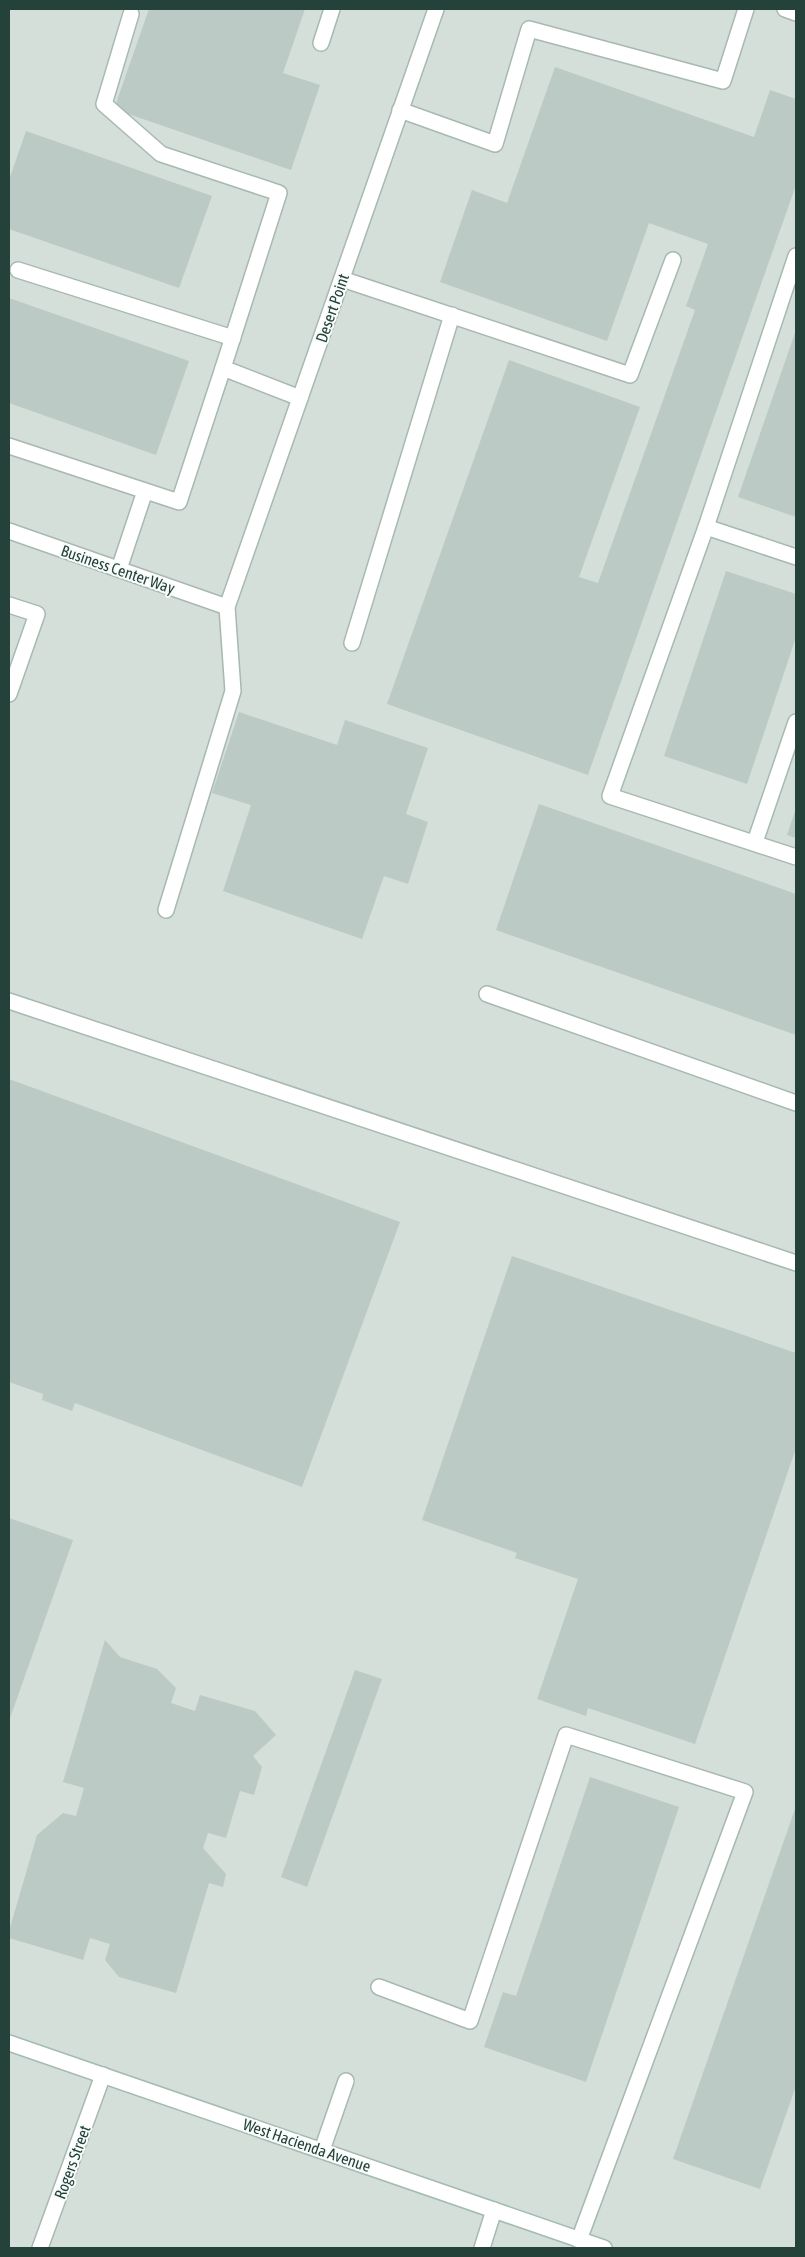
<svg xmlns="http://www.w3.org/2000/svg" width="805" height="2257" font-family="'Asap Condensed',sans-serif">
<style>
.built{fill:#d4dfda}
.building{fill:#bbcac4}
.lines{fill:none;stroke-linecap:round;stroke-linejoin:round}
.service-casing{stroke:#a8b8b2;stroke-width:18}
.minor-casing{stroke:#a8b8b2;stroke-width:18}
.tertiary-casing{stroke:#a8b8b2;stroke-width:18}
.secondary-casing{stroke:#a4bbb3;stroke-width:18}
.service{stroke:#fff;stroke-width:15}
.minor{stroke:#fff;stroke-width:15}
.tertiary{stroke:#fff;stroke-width:15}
.secondary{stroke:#fff;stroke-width:15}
.labels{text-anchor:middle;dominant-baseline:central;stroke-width:4;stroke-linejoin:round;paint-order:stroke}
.street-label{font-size:16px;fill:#24423a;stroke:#f7fbf9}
</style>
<rect width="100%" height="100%" fill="#e6efeb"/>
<!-- built -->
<rect class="built" x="9" y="9" width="787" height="2239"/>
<!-- building -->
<g class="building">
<polygon points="149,9 305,9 283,73 320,85 291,170 114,109"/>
<polygon points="555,67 754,137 770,90 796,99 796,185 588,775 387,704 509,360 640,407 579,577 598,583 695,310 686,306 708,244 649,223 607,341 440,282 472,190 507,203"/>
<polygon points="26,131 212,196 179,288 9,229 9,180"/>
<polygon points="9,298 189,361 156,455 9,403"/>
<polygon points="796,330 796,517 738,497"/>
<polygon points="726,571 796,594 796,637 747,784 664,756"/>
<polygon points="239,712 337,745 345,720 428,748 406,814 428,822 408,884 384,876 362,939 223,891 251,805 212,793"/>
<polygon points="539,804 796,894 796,1035 496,930"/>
<polygon points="796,808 796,838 787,835"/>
<polygon points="9,1079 400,1222 302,1487 75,1403 72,1411 42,1400 43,1394 9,1382"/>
<polygon points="512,1256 796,1353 796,1448 695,1744 588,1708 586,1716 537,1699 578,1579 515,1558 517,1553 422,1520"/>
<polygon points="9,1518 73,1540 9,1721"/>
<polygon points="105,1640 120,1657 157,1669 176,1688 171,1703 195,1711 200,1695 255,1711 276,1735 253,1756 262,1767 254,1795 240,1791 226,1838 208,1833 203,1848 226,1874 223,1887 209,1883 176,1993 119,1977 105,1960 110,1944 90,1938 83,1960 9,1938 9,1931 37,1835 63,1813 76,1816 84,1788 63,1782"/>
<polygon points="355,1670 382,1679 307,1887 281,1877"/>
<polygon points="590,1777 679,1807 586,2082 484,2047 503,1992 516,1996"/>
<polygon points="796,1806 796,2086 760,2189 673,2159"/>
</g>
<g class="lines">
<!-- service casing -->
<g class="service-casing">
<g id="service">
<polyline points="131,14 104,104 161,154 279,193 223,368 300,398"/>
<polyline points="321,43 332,9"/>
<polyline points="400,110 495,144 529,29 723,81 746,9"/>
<polyline points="796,256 706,527 610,796 796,857"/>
<polyline points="18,270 233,338"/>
<polyline points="342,279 630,375 673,260"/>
<polyline points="9,446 179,502 223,368"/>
<polyline points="706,527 796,557"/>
<polyline points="119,569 145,491"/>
<polyline points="9,605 37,614 9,694"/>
<polyline points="352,643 452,315"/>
<polyline points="755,842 796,722"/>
<polyline points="166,910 233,691 227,607"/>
<polyline points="487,994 796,1103"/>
<polyline points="9,1001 796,1263"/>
<polyline points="379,1987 470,2021 566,1735 745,1792 579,2240"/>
<polyline points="322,2150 346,2081"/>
<polyline points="482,2248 494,2210"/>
</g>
</g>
<!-- minor casing -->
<g class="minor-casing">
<g id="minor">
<polyline points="9,531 227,607 436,9"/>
<polyline points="40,2248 103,2075"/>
</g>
</g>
<!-- tertiary casing -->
<g class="tertiary-casing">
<polyline id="tertiary" points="785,9 796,13"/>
</g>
<!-- secondary casing -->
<g class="secondary-casing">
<polyline id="secondary" points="9,2043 604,2248"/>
</g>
<!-- service -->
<use href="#service" class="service"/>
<!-- minor -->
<use href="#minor" class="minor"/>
<!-- tertiary -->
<use href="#tertiary" class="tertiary"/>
<!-- secondary -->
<use href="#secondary" class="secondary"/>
</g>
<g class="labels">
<!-- street labels -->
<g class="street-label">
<text transform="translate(332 308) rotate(-71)">Desert Point</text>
<text transform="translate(118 569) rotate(19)">Business Center Way</text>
<text transform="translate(307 2145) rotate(19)">West Hacienda Avenue</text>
<text transform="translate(72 2162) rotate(-70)">Rogers Street</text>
</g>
</g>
<!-- border -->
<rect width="805" height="2257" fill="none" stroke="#24423a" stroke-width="20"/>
</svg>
